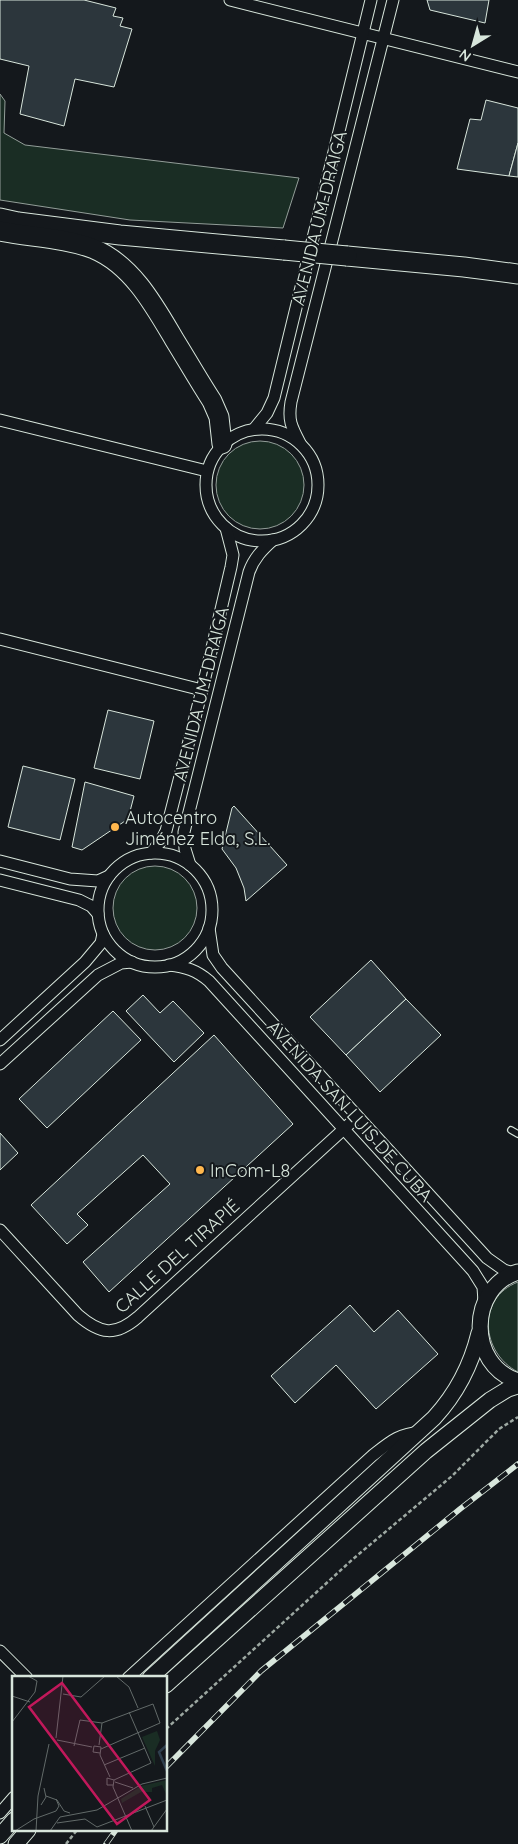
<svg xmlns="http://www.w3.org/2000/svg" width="518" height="1844" font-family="Quicksand,sans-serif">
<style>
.green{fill:#1a2d24;stroke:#939e99}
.building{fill:#2c363c;stroke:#d8e6dc}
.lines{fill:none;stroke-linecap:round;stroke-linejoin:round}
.service-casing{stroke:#d8e6dc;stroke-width:8}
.minor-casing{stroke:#d8e6dc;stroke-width:13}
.tertiary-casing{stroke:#d8e6dc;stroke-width:17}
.primary-casing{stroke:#d8e6dc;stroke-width:21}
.path{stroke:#9da8a2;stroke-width:2.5;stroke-dasharray:4 2.5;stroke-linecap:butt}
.service{stroke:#14181c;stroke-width:5.5}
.minor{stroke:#14181c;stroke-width:11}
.tertiary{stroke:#14181c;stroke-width:15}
.primary{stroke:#14181c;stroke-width:19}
.rail-casing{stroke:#d8e6dc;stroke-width:5.5}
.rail{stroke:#14181c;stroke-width:4;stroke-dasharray:11;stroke-linecap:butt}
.primary-bridge-casing{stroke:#d8e6dc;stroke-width:21;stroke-linecap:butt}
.primary-bridge{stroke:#14181c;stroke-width:19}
.poi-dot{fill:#ffb74d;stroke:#14181c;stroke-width:2}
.labels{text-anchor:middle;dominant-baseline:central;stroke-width:4;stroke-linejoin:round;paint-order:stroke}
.street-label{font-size:18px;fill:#d8e6dc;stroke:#14181c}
.poi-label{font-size:18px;fill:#d8e6dc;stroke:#14181c;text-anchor:start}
.inset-river{fill:none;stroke:#2f3f4d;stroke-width:2.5}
.inset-road{fill:none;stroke:#626a69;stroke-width:1}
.view{fill:#c2185b;fill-opacity:0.15;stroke:#c2185b;stroke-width:2.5}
.inset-edge{fill:none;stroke:#d8e6dc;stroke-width:2.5}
</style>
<rect width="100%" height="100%" fill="#14181c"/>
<!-- green -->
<g class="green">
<polygon points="0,94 5,101 4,133 25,145 299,178 283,228 130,220 0,200"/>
<circle cx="260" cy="485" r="44"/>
<circle cx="155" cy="908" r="42"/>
<path d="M518,1282v90c-37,-19 -42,-74 0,-90z"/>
</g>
<!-- building -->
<g class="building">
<polygon points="0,0 84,0 116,8 113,16 123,18 120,26 132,29 114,87 75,79 64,126 20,114 29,66 0,59"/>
<polygon points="427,0 489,0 485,23 430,10"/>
<polygon points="486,100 518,108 518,143 509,176 457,169 470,119 481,120"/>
<polygon points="518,143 518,177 509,176"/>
<polygon points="108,710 154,721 140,779 94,768"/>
<polygon points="23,766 75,779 60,840 8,827"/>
<polygon points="85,782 134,796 128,819 82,850 72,847"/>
<polygon points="234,806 287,865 246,901 244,888 236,868 222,849 232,808"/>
<polygon points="371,960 406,999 346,1055 310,1017"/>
<polygon points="143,995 160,1013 173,1001 204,1033 174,1062 126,1011"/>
<polygon points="406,999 441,1035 380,1092 346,1055"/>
<polygon points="113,1011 141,1040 47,1128 19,1099"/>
<polygon points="214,1035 293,1124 109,1292 83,1262 170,1184 143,1155 77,1214 88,1225 67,1244 31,1205"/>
<polygon points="0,1133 18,1153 0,1170"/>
<polygon points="350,1305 374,1332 398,1310 438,1354 376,1409 336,1365 295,1403 271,1376"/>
</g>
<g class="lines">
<!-- service casing -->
<g class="service-casing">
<polyline id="service" points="511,1130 518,1134"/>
</g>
<!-- minor casing -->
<g class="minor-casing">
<g id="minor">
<polyline points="230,0 518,72"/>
<polyline points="0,420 207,471"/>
<circle cx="262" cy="485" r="56"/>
<polyline points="254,429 267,413 274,398 371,0"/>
<path d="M300,443c-9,-17 -12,-23 -9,-41l102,-402"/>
<polyline points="0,639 202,690"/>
<polyline points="151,853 161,841 166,831 202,690 231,567 233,555 226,528"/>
<circle cx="155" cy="910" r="57"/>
<polyline points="0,861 70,879 98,881 109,876"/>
<path d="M190,865l-5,-16 -1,-17 65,-260c5,-14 13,-22 24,-32"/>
<polyline points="0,880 79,900 91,906 98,914"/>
<polyline points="209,928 213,955 222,968 487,1258 504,1270 513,1273"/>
<path d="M169,965c17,2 27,5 40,16l264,290 10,16 1,15"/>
<polyline points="0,1040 85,962 101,943 103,934"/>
<polyline points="0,1064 98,975 121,963 132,962"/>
<path d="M0,1230l78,85c22,19 37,22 60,2l219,-200"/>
<polyline points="0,1651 27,1678"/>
<path d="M128,1678l244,-222c18,-14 26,-22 49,-24"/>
<polyline points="0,1813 14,1797"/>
</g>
</g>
<!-- tertiary casing -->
<g class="tertiary-casing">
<g id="tertiary">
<path d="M518,1272c-50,15 -51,93 0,109"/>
<path d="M150,1678l284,-260c23,-25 37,-52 45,-85"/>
<polyline points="166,1685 426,1451 490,1400 508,1389 518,1386"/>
<polyline points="0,1836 14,1820"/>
<polyline points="16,1844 28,1830"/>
</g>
</g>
<!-- primary casing -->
<g class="primary-casing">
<g id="primary">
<polyline points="0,218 18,222 120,235 284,250"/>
<path d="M0,231c30,6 66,7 94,18 38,16 60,56 80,90 13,21 25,42 38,62l7,16 3,27"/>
<polyline points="347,256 464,267 518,274"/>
</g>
</g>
<!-- path -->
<g class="path">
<polyline points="166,1729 353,1559 452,1476 499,1429 518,1417"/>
<polyline points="66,1844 77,1830"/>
</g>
<!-- service -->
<use href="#service" class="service"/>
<!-- minor -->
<use href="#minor" class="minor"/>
<!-- tertiary -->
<use href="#tertiary" class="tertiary"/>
<!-- primary -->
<use href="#primary" class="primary"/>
<!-- rail casing -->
<g class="rail-casing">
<g id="rail">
<polyline points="166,1767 261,1671 460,1509 518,1464"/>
<polyline points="106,1844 116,1830"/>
</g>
</g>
<!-- rail -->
<use href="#rail" class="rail"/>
<!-- primary-bridge casing -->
<g class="primary-bridge-casing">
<polyline id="primary-bridge" points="284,250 347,256"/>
</g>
<!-- primary-bridge -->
<use href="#primary-bridge" class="primary-bridge"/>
</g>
<!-- markers -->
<g class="poi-dot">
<circle cx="115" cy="827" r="5"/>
<circle cx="200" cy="1170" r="5"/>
</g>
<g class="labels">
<!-- street labels -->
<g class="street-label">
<text transform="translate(319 218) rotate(-76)">AVENIDA UM-DRAIGA</text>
<text transform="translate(201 694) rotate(-76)">AVENIDA UM-DRAIGA</text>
<text transform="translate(350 1111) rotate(48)">AVENIDA SAN LUIS DE CUBA</text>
<text transform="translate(177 1256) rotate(-42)">CALLE DEL TIRAPIÉ</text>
</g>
<!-- poi labels -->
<g class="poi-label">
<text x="125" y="817">Autocentro<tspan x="125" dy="21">Jiménez Elda, S.L.</tspan></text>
<text x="210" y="1170">InCom-L8</text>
</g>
</g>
<!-- overview -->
<g transform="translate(12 1676)">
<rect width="155" height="155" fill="#14181c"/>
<path d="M145,55l3,9 -5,11v15l-13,-29zM155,104v16l-5,-11 -10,3v4h-11l-19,11 -1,-4 20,-13z" fill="#1a2d24"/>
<path class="inset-river" d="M155,69l-8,7 8,19"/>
<path class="inset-road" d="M104,0l13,11 9,21M51,18l18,3 24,-21M0,20l18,6M0,46l23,-30 2,-11 -9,-5M44,62l7,-62M45,64l35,7M87,69l3,-22M62,70l6,-26 22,3 51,-19 7,19 -59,26M88,77l-7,-1 1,-6 7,1 -1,8 10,22M92,89l41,-17M102,104l37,-17 -22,-51M103,106l18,6M130,108l25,-6M101,109h-6v-7l7,2 -1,7 19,44M34,120l11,4 7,11 6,2M29,129l5,-8 -2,-9M133,130l9,21M45,147l28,-4 12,8M85,151l70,-27M3,155l19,-12 22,-8 3,-5 -3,-7M24,155l2,-35 11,-52M38,155l10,-14 37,-7 45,-26M139,155l16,-22"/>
<path class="view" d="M50,7l88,117 -33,24 -88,-117z"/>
<rect width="155" height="155" class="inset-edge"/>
</g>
<!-- north arrow -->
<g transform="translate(473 45) rotate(217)" stroke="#14181c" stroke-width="4" paint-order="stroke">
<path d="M0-4L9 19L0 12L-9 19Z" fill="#d8e6dc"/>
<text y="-8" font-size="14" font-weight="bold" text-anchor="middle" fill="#d8e6dc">N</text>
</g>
</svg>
